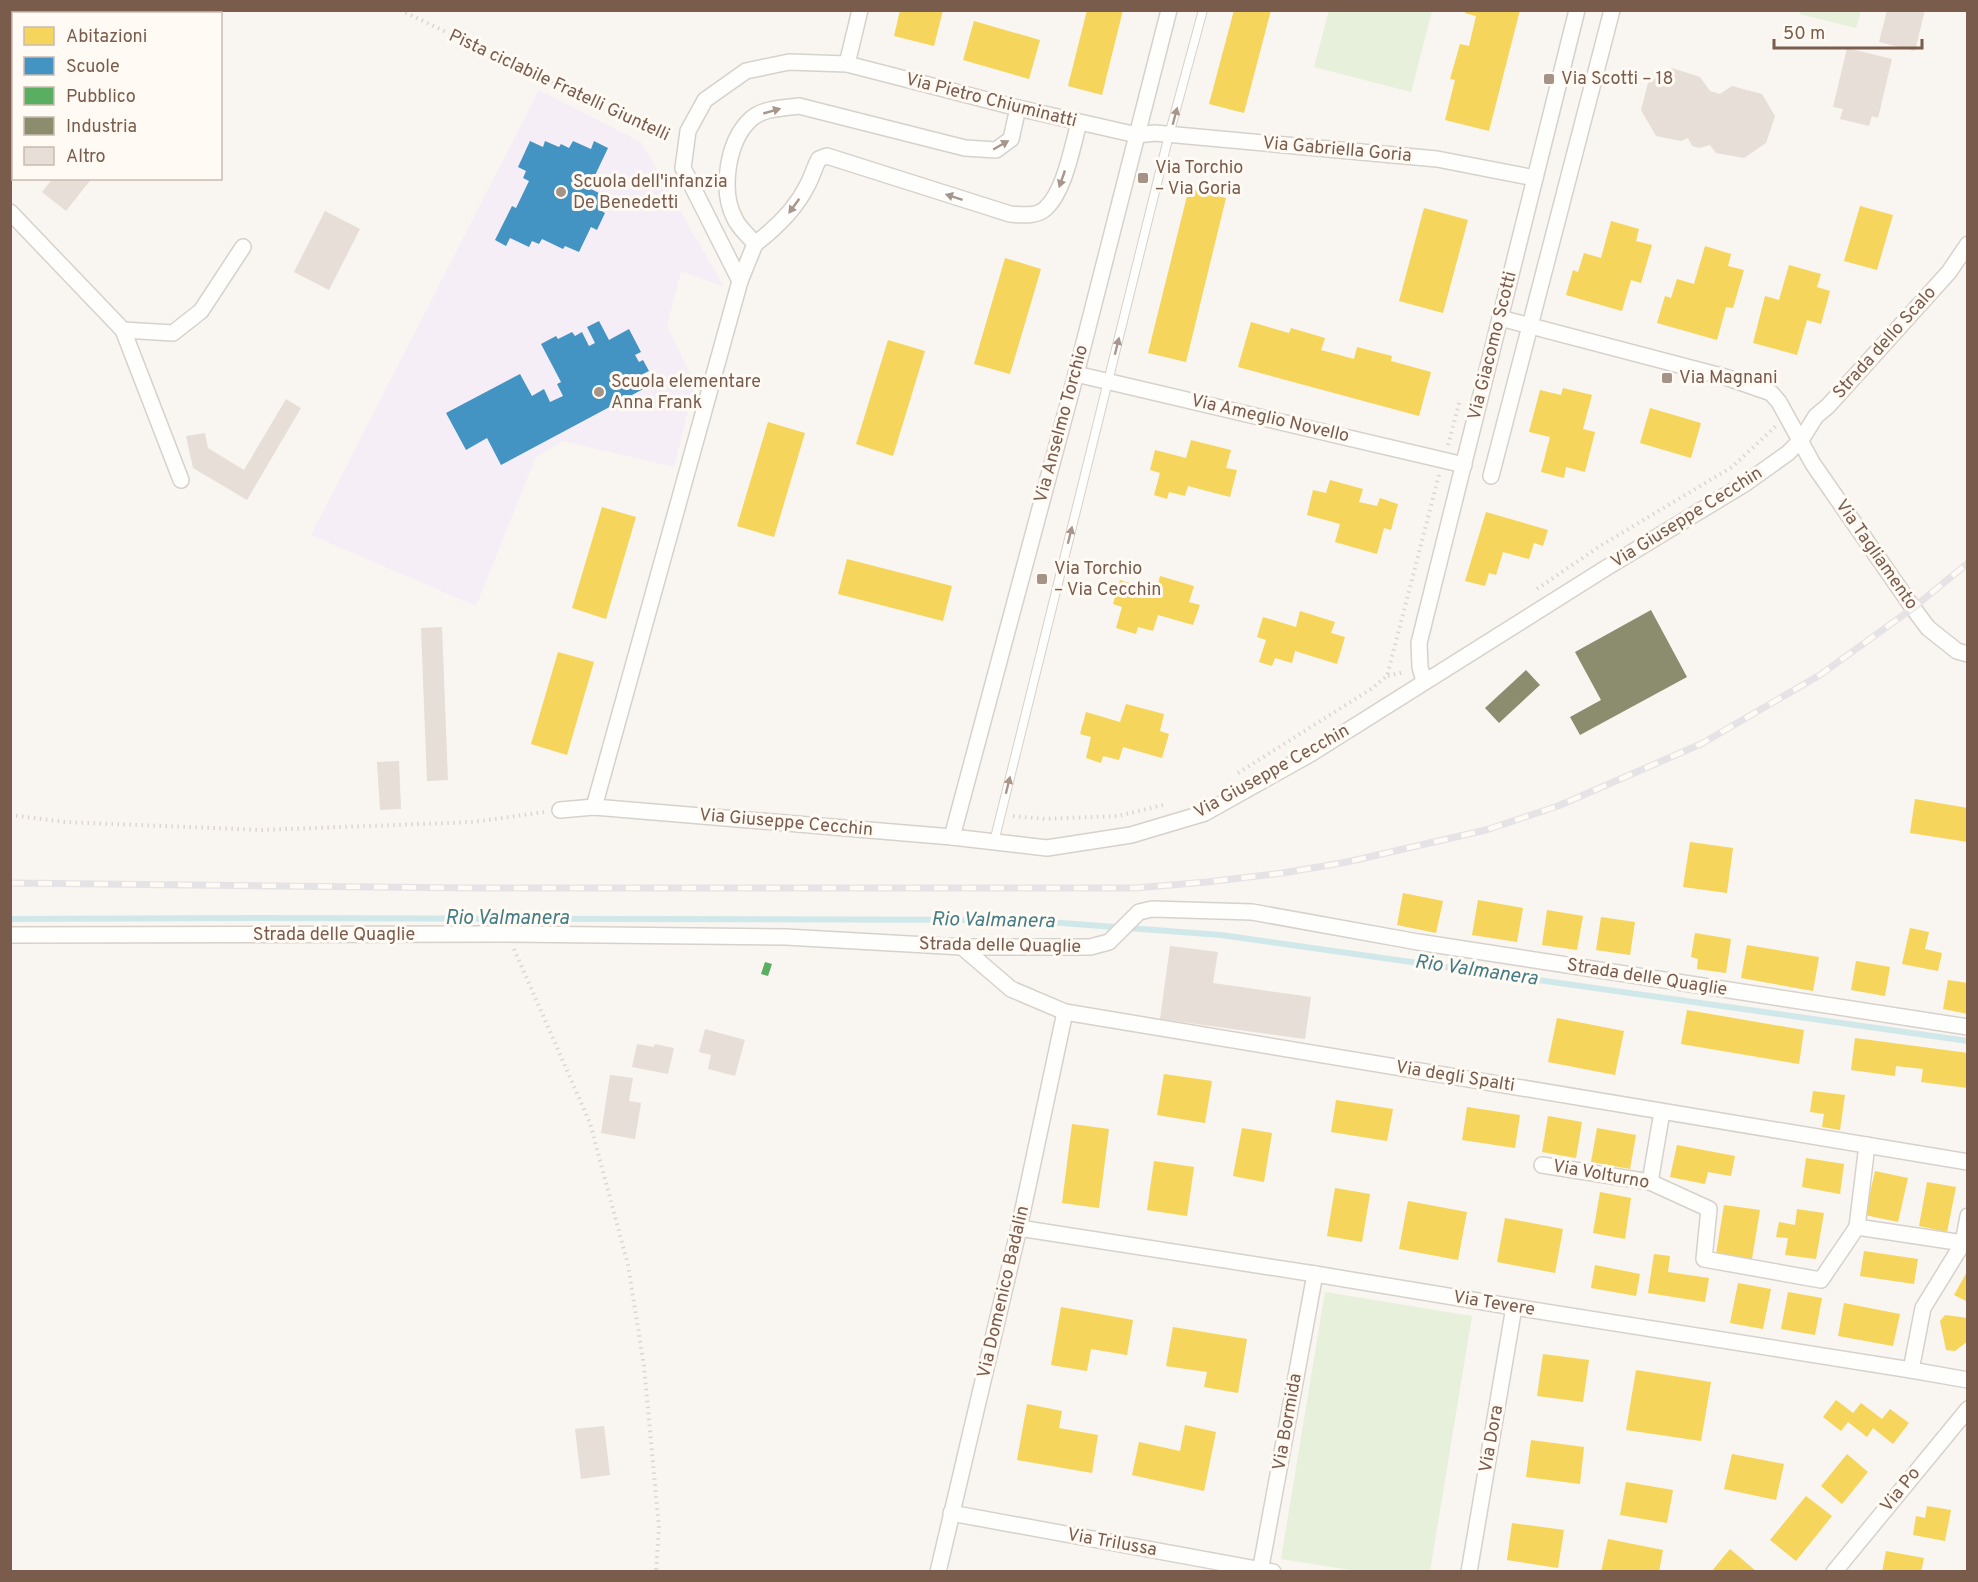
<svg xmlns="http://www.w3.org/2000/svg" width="1978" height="1582" font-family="Overpass,sans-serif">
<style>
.education{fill:#f6eef6}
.green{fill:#e7f0db}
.homes{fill:#f6d55c}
.schools{fill:#4393c3}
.public{fill:#5aae61}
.industry{fill:#8c8c6e}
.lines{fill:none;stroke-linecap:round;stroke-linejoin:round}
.stream{stroke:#d0e8ea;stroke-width:6}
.building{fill:#e6ded7}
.service-casing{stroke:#d7d1cb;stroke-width:10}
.minor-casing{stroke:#d7d1cb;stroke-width:18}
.path{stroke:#dcd5d0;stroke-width:4;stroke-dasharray:1.5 4.5;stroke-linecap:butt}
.service{stroke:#fefefd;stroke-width:8}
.minor{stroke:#fefefd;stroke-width:15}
.rail-casing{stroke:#e6e3e7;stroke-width:7}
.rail{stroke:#fffaf3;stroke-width:4.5;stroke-dasharray:14;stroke-linecap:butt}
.oneway{fill:#a8958b}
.poi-dot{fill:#a69286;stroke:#fffaf3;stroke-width:2}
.labels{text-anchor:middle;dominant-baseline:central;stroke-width:6;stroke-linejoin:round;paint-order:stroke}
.poi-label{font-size:18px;fill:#7a5c4d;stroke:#fffaf3;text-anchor:start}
.street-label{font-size:18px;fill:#7a5c4d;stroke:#fffaf3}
.water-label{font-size:20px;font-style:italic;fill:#437c86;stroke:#fffaf3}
</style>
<rect width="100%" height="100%" fill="#f9f5f0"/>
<!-- education -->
<polygon class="education" points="539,90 641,142 724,287 681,271 667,326 695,383 674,467 563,441 536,457 476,606 311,535"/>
<!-- green -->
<g class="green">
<polygon points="1329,10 1432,11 1411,92 1314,67"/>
<polygon points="1800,11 1800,10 1861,11 1856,28 1799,14"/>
<polygon points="1325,1292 1472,1316 1430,1571 1357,1571 1281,1559"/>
</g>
<!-- homes -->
<g class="homes">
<polygon points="900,10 943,10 934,46 894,36"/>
<polygon points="1087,10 1123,10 1102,95 1068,86"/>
<polygon points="1234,10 1271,10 1244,113 1209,104"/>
<polygon points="1465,10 1520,10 1489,131 1445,120 1455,80 1450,79 1460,44 1469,46 1476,16 1465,13"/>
<polygon points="974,21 1040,40 1029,79 963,60"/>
<polygon points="1189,188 1226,198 1186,362 1148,353"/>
<polygon points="1860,206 1893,215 1877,270 1844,261"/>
<polygon points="1424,208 1468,220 1443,313 1399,301"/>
<polygon points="1611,221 1639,229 1636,241 1652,245 1641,283 1631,280 1622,311 1566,295 1573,270 1578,272 1584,253 1601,258"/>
<polygon points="1705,246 1731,254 1728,266 1744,270 1733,308 1726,307 1717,340 1657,323 1665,296 1671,298 1677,279 1694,284"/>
<polygon points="1005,258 1041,269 1010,374 974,364"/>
<polygon points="1789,265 1821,274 1817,287 1830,291 1821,324 1807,320 1797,355 1753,343 1765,296 1779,300"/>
<polygon points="1251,322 1289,333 1291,328 1325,338 1321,350 1354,359 1357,347 1392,356 1391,361 1431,372 1419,416 1238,367"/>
<polygon points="888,340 925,351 893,456 856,444"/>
<polygon points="1563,388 1592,395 1583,429 1595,432 1585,472 1566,467 1564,478 1541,472 1550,437 1529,432 1540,390 1561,395"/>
<polygon points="1650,408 1701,423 1691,458 1640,443"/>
<polygon points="768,422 805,433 774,537 737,526"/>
<polygon points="1191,440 1231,450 1226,468 1237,470 1230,497 1188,486 1185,496 1169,492 1167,499 1154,495 1160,473 1150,470 1155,450 1186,458"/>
<polygon points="1330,480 1363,489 1359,502 1377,506 1380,498 1398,504 1391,530 1384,528 1377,554 1335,542 1340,524 1307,515 1313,490 1326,493"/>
<polygon points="602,507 636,517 606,619 572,608"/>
<polygon points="1486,512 1548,530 1543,546 1534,543 1529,559 1503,552 1496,575 1489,573 1485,586 1465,581"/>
<polygon points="847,559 952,586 943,621 838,594"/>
<polygon points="1160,576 1194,586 1189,602 1200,605 1193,625 1158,615 1153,631 1138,627 1136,634 1116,628 1122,607 1113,604 1120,580 1156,591"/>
<polygon points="1300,611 1335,622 1331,633 1345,637 1337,664 1295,651 1292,663 1275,658 1272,666 1259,662 1266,640 1257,637 1263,617 1296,627"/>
<polygon points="558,652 594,662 567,755 531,744"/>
<polygon points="1126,704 1164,714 1160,731 1169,734 1162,758 1123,747 1119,760 1103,756 1101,763 1086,758 1091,737 1080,734 1086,712 1120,722"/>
<polygon points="1915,799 1968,808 1968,842 1910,833"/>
<polygon points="1690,842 1733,848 1727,893 1683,887"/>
<polygon points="1403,893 1443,901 1436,933 1397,925"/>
<polygon points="1478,900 1523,908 1517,942 1472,935"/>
<polygon points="1547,910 1583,916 1577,950 1542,945"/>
<polygon points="1601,917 1635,922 1630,955 1596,950"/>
<polygon points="1910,928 1929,932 1925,949 1942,953 1938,971 1902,964"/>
<polygon points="1695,933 1731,939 1726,973 1697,969 1698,959 1691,957"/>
<polygon points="1747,945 1819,957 1813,991 1741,978"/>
<polygon points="1856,961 1890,967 1885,996 1851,990"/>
<polygon points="1948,980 1968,983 1968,1014 1943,1009"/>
<polygon points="1687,1010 1804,1030 1799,1064 1681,1044"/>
<polygon points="1557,1018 1624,1031 1615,1075 1548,1062"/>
<polygon points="1855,1038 1968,1053 1968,1088 1921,1082 1923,1069 1896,1066 1895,1076 1851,1070"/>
<polygon points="1164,1074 1212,1081 1205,1123 1157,1115"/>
<polygon points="1813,1091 1845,1095 1840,1130 1822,1127 1824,1114 1810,1112"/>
<polygon points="1336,1100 1393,1109 1387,1141 1331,1132"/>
<polygon points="1467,1107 1520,1115 1515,1148 1462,1140"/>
<polygon points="1548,1116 1582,1122 1576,1158 1542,1152"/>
<polygon points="1072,1124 1109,1129 1099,1208 1062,1203"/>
<polygon points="1242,1128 1272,1133 1264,1182 1233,1176"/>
<polygon points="1597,1128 1636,1135 1630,1169 1591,1162"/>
<polygon points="1677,1145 1735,1156 1731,1176 1708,1172 1705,1184 1670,1177"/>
<polygon points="1806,1158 1844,1164 1840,1194 1802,1187"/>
<polygon points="1154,1161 1194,1167 1187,1216 1147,1210"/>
<polygon points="1875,1171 1908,1178 1898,1222 1865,1215"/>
<polygon points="1927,1182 1956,1187 1947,1232 1919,1226"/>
<polygon points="1335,1188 1370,1194 1362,1242 1327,1236"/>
<polygon points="1600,1192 1631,1198 1625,1239 1593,1233"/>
<polygon points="1408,1201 1467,1212 1458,1260 1399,1249"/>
<polygon points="1724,1205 1760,1210 1752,1259 1716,1254"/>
<polygon points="1797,1209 1824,1213 1816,1259 1785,1255 1788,1238 1776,1237 1779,1222 1795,1225"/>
<polygon points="1505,1218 1563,1229 1555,1273 1497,1262"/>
<polygon points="1864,1251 1918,1259 1914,1284 1860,1276"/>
<polygon points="1654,1254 1670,1256 1668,1272 1709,1278 1705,1302 1648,1293"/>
<polygon points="1595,1265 1640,1274 1636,1296 1591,1288"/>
<polygon points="1968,1270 1968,1302 1954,1295"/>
<polygon points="1738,1283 1771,1289 1763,1329 1730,1323"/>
<polygon points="1788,1292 1822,1298 1815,1335 1781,1329"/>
<polygon points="1844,1303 1900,1314 1893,1346 1838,1336"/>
<polygon points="1061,1307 1133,1320 1127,1355 1091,1349 1087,1371 1051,1365"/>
<polygon points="1945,1315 1968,1318 1968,1341 1955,1351 1946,1350 1940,1321"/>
<polygon points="1173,1327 1247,1339 1238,1393 1204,1387 1207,1372 1166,1366"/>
<polygon points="1543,1354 1589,1360 1583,1402 1537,1396"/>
<polygon points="1636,1370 1711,1382 1701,1441 1626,1430"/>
<polygon points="1836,1400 1853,1413 1861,1403 1882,1419 1890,1409 1909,1423 1893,1444 1873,1428 1867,1437 1848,1422 1841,1431 1823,1417"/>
<polygon points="1027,1404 1062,1411 1059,1428 1098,1435 1092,1473 1017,1460"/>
<polygon points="1185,1425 1216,1432 1204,1491 1132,1475 1139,1442 1180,1451"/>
<polygon points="1531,1440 1584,1447 1580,1484 1526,1477"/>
<polygon points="1732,1454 1784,1464 1776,1500 1724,1489"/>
<polygon points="1847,1454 1868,1472 1842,1504 1821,1486"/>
<polygon points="1626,1482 1673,1490 1667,1523 1620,1515"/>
<polygon points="1806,1496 1832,1516 1796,1561 1770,1540"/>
<polygon points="1927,1506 1951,1510 1945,1541 1913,1535 1916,1516 1925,1518"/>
<polygon points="1512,1523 1564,1530 1558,1568 1507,1560"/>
<polygon points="1608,1539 1663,1550 1659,1572 1601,1572"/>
<polygon points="1730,1549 1757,1572 1711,1572"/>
<polygon points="1886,1551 1924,1558 1921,1572 1882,1572"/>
</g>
<!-- schools -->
<g class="schools">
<polygon points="530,141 543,147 545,141 559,147 561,144 569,148 573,141 591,149 594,141 608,148 589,188 607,197 600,210 605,213 597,230 591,227 579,252 565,246 563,249 542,239 539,244 532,241 529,247 510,238 506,246 495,240 512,206 516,208 529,181 523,178 526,171 518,167"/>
<polygon points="599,321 609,340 629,329 641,352 635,355 639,362 643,360 649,371 641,375 647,387 501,465 487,438 466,450 446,413 520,374 532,396 544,389 550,402 563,396 557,384 561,382 541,344 556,336 558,339 572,332 575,336 582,332 589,346 595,343 587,327"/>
</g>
<!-- public -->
<polygon class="public" points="765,962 772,964 768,976 761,974"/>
<!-- industry -->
<g class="industry">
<polygon points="1651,610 1687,677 1580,735 1570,717 1601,700 1575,652"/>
<polygon points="1526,670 1540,685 1499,723 1485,708"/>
</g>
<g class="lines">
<!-- stream -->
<polyline class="stream" points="10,919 260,918 1022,920 1221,935 1968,1041"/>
</g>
<!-- building -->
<g class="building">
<polygon points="1887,10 1925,10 1915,51 1879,42"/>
<polygon points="1847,48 1892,59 1878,118 1872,116 1869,126 1840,119 1843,109 1833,107"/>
<polygon points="1672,68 1700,77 1710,91 1720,94 1732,86 1762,94 1775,116 1766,143 1744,158 1716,153 1710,145 1699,148 1692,146 1688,138 1681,141 1656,136 1641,110 1648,83"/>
<polygon points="53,178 92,178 66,211 42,192"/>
<polygon points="325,211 360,229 329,290 294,272"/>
<polygon points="286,399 301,408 247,500 193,468 186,436 205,433 208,448 244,470"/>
<polygon points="442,627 448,780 427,781 421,628"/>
<polygon points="399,761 401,809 380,810 377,762"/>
<polygon points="1170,946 1218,952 1213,983 1311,997 1305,1039 1160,1019"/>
<polygon points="705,1029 745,1040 735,1076 708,1069 711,1055 699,1052"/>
<polygon points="637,1044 654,1047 655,1044 674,1048 668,1074 632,1067"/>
<polygon points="610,1075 633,1078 629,1101 641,1103 635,1139 601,1133"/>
<polygon points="604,1426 610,1475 581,1479 575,1429"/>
</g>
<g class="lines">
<!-- service casing -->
<g class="service-casing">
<polyline id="service" points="994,842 1169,135 1203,10"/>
</g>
<!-- minor casing -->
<g class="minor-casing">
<g id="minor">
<polyline points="847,64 860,10"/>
<path d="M1018,108l-7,31 -15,11 -31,-2 -166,-42c-15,2 -36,2 -48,13 -24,22 -31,72 -16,100 4,9 14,17 20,25 21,-16 40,-34 52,-58 5,-9 7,-18 12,-27l8,-3 183,58c12,1 27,3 36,-6 19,-18 26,-61 33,-85"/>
<polyline points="10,212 123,330 173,333 201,311 243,247"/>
<polyline points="740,281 683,168 688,131 705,100 746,71 789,62 847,64 1018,108 1137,135 1155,133 1437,159 1535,178"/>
<polyline points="1500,318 1725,377 1771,393 1779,402 1813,464 1913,608 1928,628 1957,651 1968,654"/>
<polyline points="123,330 181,480"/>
<polyline points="1076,374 1464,465"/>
<polyline points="1491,476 1612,10"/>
<polyline points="1424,681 1420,667 1419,643 1577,10"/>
<polyline points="594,807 740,281 755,244"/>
<polyline points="560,810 594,807 952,837 1047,848 1131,835 1205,813 1312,753 1606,568 1746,483 1788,453 1801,440 1816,416 1828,406 1949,272 1968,244"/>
<polyline points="952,837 1076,374 1169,10"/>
<polyline points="10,935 507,934 786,937 962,947 1090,947 1109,942 1139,912 1152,909 1252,912 1418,942 1968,1027"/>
<polyline points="962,947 1011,989 1065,1012 1968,1162"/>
<polyline points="1542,1165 1650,1182 1709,1209 1704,1259 1821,1280 1857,1227 1963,1243"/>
<polyline points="1650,1182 1662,1112"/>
<polyline points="1857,1227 1867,1145"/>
<polyline points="1019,1228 1315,1274 1514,1307 1911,1370 1968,1380"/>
<polyline points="1911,1370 1923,1308 1963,1243 1968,1216"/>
<polyline points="951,1513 1273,1572"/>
<polyline points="938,1572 1019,1228 1065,1012"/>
<polyline points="1260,1572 1315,1274"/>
<polyline points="1469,1572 1514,1307"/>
<polyline points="1834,1572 1968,1409"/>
</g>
</g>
<!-- path -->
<g class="path">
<polyline points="400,10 671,139"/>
<polyline points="1448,445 1460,400"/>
<polyline points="1537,589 1600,546 1732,467 1776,426"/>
<polyline points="1388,676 1404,672"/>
<polyline points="1238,773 1371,689 1387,676 1439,475"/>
<polyline points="10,815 65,822 262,830 473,822 545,812"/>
<polyline points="1013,816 1045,819 1118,816 1163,805"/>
<polyline points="514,949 590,1123 628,1265 644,1366 659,1528 656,1572"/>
</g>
<!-- service -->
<use href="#service" class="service"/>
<!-- minor -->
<use href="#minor" class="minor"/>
<!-- rail casing -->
<g class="rail-casing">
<polyline id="rail" points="10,883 473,888 1135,888 1207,882 1283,873 1347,862 1486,830 1558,806 1701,744 1820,675 1913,608 1968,563"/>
</g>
<!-- rail -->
<use href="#rail" class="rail"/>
</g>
<!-- one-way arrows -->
<defs><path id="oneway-solid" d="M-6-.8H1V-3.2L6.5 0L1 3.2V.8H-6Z" transform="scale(1.5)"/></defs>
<g class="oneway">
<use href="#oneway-solid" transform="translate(772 111) rotate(-16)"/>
<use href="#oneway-solid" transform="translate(1175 116) rotate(-75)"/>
<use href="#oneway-solid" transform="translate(1001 145) rotate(-30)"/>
<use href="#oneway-solid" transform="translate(1062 179) rotate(109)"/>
<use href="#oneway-solid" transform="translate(954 197) rotate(-162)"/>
<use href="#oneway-solid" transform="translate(794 206) rotate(126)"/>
<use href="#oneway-solid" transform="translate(1117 346) rotate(-76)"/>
<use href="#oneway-solid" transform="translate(1070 535) rotate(-76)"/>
<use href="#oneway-solid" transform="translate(1008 785) rotate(-76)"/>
</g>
<!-- markers -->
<g class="poi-dot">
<rect x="1543" y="73" width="12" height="12" rx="3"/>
<rect x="1137" y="172" width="12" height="12" rx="3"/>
<circle cx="561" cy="192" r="6"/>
<rect x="1661" y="372" width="12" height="12" rx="3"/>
<circle cx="599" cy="392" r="6"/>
<rect x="1036" y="573" width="12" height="12" rx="3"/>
</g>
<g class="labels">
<!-- poi labels -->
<g class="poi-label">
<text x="1561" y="79">Via Scotti – 18</text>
<text x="1155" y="168">Via Torchio<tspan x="1155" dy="21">– Via Goria</tspan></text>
<text x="573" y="182">Scuola dell'infanzia<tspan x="573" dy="21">De Benedetti</tspan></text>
<text x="1679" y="378">Via Magnani</text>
<text x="611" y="382">Scuola elementare<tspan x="611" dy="21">Anna Frank</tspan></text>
<text x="1054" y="569">Via Torchio<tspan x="1054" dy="21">– Via Cecchin</tspan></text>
</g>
<!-- street labels -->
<g class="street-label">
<text transform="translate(559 86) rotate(25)">Pista ciclabile Fratelli Giuntelli</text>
<text transform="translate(991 101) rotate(14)">Via Pietro Chiuminatti</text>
<text transform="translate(1337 150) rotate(5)">Via Gabriella Goria</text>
<text transform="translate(1885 343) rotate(-48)">Strada dello Scalo</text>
<text transform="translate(1493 346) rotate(-76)">Via Giacomo Scotti</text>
<text transform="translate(1270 419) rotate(13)">Via Ameglio Novello</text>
<text transform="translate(1062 424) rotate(-75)">Via Anselmo Torchio</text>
<text transform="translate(1687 518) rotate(-32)">Via Giuseppe Cecchin</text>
<text transform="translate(1876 555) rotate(55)">Via Tagliamento</text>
<text transform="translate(1272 772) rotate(-29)">Via Giuseppe Cecchin</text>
<text transform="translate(786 823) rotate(5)">Via Giuseppe Cecchin</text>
<text x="334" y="935">Strada delle Quaglie</text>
<text transform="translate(1000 946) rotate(1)">Strada delle Quaglie</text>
<text transform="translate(1647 978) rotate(9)">Strada delle Quaglie</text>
<text transform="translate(1455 1077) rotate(9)">Via degli Spalti</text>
<text transform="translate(1601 1175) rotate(10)">Via Volturno</text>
<text transform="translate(1004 1292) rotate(-77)">Via Domenico Badalin</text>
<text transform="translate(1494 1304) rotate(9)">Via Tevere</text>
<text transform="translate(1288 1422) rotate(-80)">Via Bormida</text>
<text transform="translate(1492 1439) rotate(-80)">Via Dora</text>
<text transform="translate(1901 1490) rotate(-51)">Via Po</text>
<text transform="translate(1112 1543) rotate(10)">Via Trilussa</text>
</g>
<!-- water labels -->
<g class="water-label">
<text x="507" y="919">Rio Valmanera</text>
<text transform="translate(993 921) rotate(1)">Rio Valmanera</text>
<text transform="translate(1476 971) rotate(8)">Rio Valmanera</text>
</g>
</g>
<!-- border -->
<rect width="1978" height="1582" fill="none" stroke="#7a5c4d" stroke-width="24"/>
<!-- legend -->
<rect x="12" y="12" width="210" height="168" fill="#fffaf3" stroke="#cabbb1" stroke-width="1.5"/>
<rect x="24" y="27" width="30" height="18" fill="#f6d55c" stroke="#cabbb1" stroke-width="1.5"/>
<text x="66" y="42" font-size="18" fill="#7a5c4d">Abitazioni</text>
<rect x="24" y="57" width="30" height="18" fill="#4393c3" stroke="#cabbb1" stroke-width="1.5"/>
<text x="66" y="72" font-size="18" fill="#7a5c4d">Scuole</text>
<rect x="24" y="87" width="30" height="18" fill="#5aae61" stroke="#cabbb1" stroke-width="1.5"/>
<text x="66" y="102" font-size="18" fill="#7a5c4d">Pubblico</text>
<rect x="24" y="117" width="30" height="18" fill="#8c8c6e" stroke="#cabbb1" stroke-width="1.5"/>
<text x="66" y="132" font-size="18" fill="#7a5c4d">Industria</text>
<rect x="24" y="147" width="30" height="18" fill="#e6ded7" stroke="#cabbb1" stroke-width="1.5"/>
<text x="66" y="162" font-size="18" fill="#7a5c4d">Altro</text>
<!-- scale -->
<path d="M1774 39v9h148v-9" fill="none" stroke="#7a5c4d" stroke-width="3"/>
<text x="1783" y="39" font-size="18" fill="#7a5c4d" stroke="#fffaf3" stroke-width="4.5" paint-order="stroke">50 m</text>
</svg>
